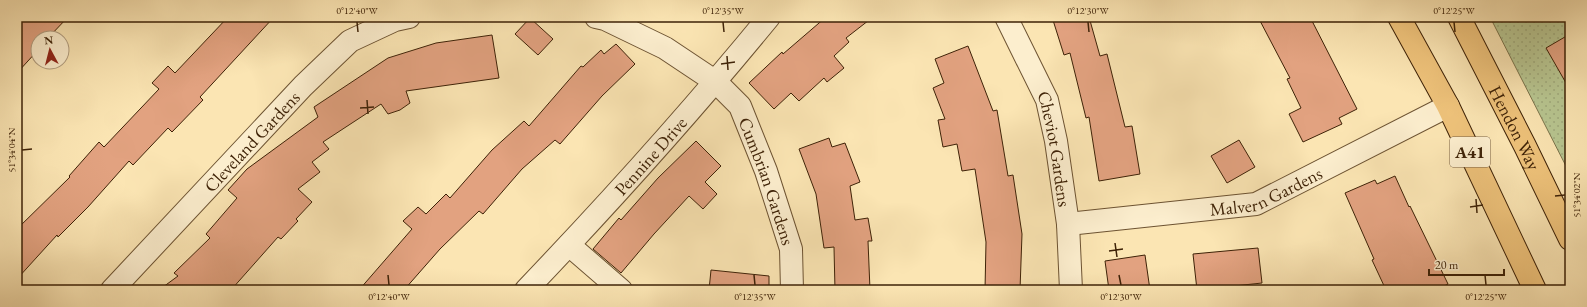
<svg xmlns="http://www.w3.org/2000/svg" width="1587" height="307" font-family="'EB Garamond',serif">
<style>
.park{fill:url(#park-dots);stroke:#7b744c}
.building{fill:#e2a280;stroke:#3e2207}
.lines{fill:none;stroke-linecap:round;stroke-linejoin:round}
.minor-casing{stroke:#6d5332;stroke-width:24}
.highway-casing{stroke:#3e2207;stroke-width:24}
.minor{stroke:#fceece;stroke-width:22}
.highway{stroke:#eec27a;stroke-width:22}
.ticks{fill:none;stroke:#3e2207;stroke-width:1.5}
.labels{text-anchor:middle;dominant-baseline:central;stroke-width:4;stroke-linejoin:round;paint-order:stroke}
.shield{fill:#fceece;stroke:#775f43;stroke-width:1}
.shield-label{font-size:17px;font-weight:bold;fill:#3e2207}
.street-label{font-size:18px;fill:#3e2207;stroke:#fceece}
.neatline{fill:none;stroke:#3e2207;stroke-width:1.5}
.ticks-label{font-size:10px;text-anchor:middle;fill:#3e2207}
</style>
<defs>
<pattern id="park-dots" width="8" height="8" patternUnits="userSpaceOnUse"><rect width="8" height="8" fill="#b8c691"/><path d="M2 2h.1M6 6h.1" fill="none" stroke="#9faa7c" stroke-width="1.8" stroke-linecap="round"/></pattern>
</defs>
<rect width="100%" height="100%" fill="#fbe5b3"/>
<filter id="stains"><feTurbulence type="fractalNoise" baseFrequency=".005" numOctaves="4"/><feColorMatrix values="0 0 0 0 .2 0 0 0 0 .09 0 0 0 0 .02 0 0 0 .5 -.17"/></filter>
<radialGradient id="worn" r=".72"><stop offset=".6" stop-color="#630" stop-opacity="0"/><stop offset="1" stop-color="#630" stop-opacity=".3"/></radialGradient>
<!-- park -->
<polygon class="park" points="1490,17 1570,17 1569,172"/>
<!-- building -->
<g class="building">
<polygon points="17,17 68,17 48,38 38,38 38,50 17,73"/>
<polygon points="228,17 274,17 200,97 203,100 172,132 168,128 133,165 129,161 88,207 58,237 57,235 17,279 17,229 70,177 69,176 99,142 104,147 159,89 152,83 168,66 175,73"/>
<polygon points="826,17 873,17 846,38 849,42 834,56 844,68 827,82 824,78 799,101 791,93 774,109 749,83 782,52 783,54"/>
<polygon points="1052,17 1089,17 1100,56 1107,54 1125,127 1132,126 1140,174 1099,181 1089,117 1086,118 1070,53 1064,55"/>
<polygon points="1258,17 1310,17 1357,109 1339,118 1342,124 1303,142 1289,114 1301,108 1287,79 1290,78"/>
<polygon points="530,18 553,39 538,55 515,34"/>
<polygon points="1570,34 1570,90 1546,48"/>
<polygon points="492,35 499,78 406,91 410,103 400,110 388,114 381,104 323,142 329,149 312,162 320,172 298,189 312,202 296,219 298,221 281,239 278,237 231,290 159,290 178,276 174,273 210,238 206,234 237,198 228,190 247,169 318,117 314,107 388,58 436,43"/>
<polygon points="616,44 635,64 602,96 560,144 555,140 522,169 483,214 479,211 440,249 404,290 359,290 412,229 403,221 418,207 426,214 446,194 450,198 492,150 524,121 529,126 581,66 583,67 601,50 604,54"/>
<polygon points="968,46 993,111 997,110 1008,176 1013,175 1022,234 1020,290 985,290 986,242 975,169 962,171 957,144 943,147 938,120 945,119 933,88 944,83 935,59"/>
<polygon points="829,138 832,147 845,143 860,182 850,186 855,220 868,218 872,241 868,241 870,290 835,290 834,247 824,248 816,194 799,149"/>
<polygon points="1239,140 1255,167 1227,183 1211,156"/>
<polygon points="696,141 721,166 705,182 717,194 703,209 689,196 654,234 621,273 593,249 619,218 621,220 658,178"/>
<polygon points="1395,176 1409,207 1410,206 1448,284 1436,290 1386,290 1372,260 1374,259 1345,193 1375,180 1377,184"/>
<polygon points="1258,248 1262,283 1197,290 1193,254"/>
<polygon points="1145,255 1150,290 1109,290 1105,261"/>
<polygon points="711,270 769,276 769,290 709,290"/>
</g>
<g class="lines">
<!-- minor casing -->
<g class="minor-casing">
<g id="minor">
<path id="s1" d="M596,17l9,2 60,29 51,34 24,24 26,65 25,78 1,41"/>
<path id="s2" d="M1006,17l41,83 9,41 12,83 3,66"/>
<path id="s3" d="M1068,224l188,-20 192,-98"/>
<polyline points="569,245 621,290"/>
<path id="s4" d="M112,290l191,-204 47,-45 45,-21 14,-3"/>
<path id="s5" d="M526,290c84,-88 166,-179 243,-273"/>
</g>
</g>
<!-- highway casing -->
<g class="highway-casing">
<g id="highway">
<polyline points="1399,17 1448,106 1535,290"/>
<path id="s6" d="M1459,17l66,129 45,93"/>
</g>
</g>
<!-- minor -->
<use href="#minor" class="minor"/>
<!-- highway -->
<use href="#highway" class="highway"/>
</g>
<!-- ticks -->
<path class="ticks" d="M357,22l1,10M723,22l1,10M1088,22l1,10M1454,22l1,10M727,56l1,14M721,64l14,-2M367,100l1,14M360,108l14,-1M22,150l10,-1M1555,196l10,-1M1476,199l1,14M1470,207l13,-2M1115,243l2,14M1109,251l14,-2M388,275l1,10M754,275l1,10M1119,275l2,10M1485,275l1,10"/>
<g class="labels">
<!-- shield labels -->
<rect class="shield" x="1450" y="137" width="40" height="30" rx="3"/>
<g class="shield-label">
<text x="1470" y="152">A41</text>
</g>
<!-- street labels -->
<g class="street-label">
<text stroke="none"><textPath href="#s6" startOffset="124">Hendon Way</textPath></text>
<text stroke="none"><textPath href="#s4" startOffset="204">Cleveland Gardens</textPath></text>
<text stroke="none"><textPath href="#s2" startOffset="142">Cheviot Gardens</textPath></text>
<text stroke="none"><textPath href="#s5" startOffset="183">Pennine Drive</textPath></text>
<text stroke="none"><textPath href="#s1" startOffset="251">Cumbrian Gardens</textPath></text>
<text stroke="none"><textPath href="#s3" startOffset="202">Malvern Gardens</textPath></text>
</g>
</g>
<!-- margin -->
<rect width="1587" height="307" fill="none" stroke="#fbe5b3" stroke-width="44"/>
<!-- north arrow -->
<g transform="translate(50 50) rotate(353)"><circle r="19" fill="#fceece" stroke="#b09c7e"/>
<path d="M0-3L7 15L0 10L-7 15Z" fill="#8f2418"/>
<text y="-6" font-size="11" font-weight="bold" text-anchor="middle" fill="#3e2207">N</text>
</g>
<!-- scale -->
<path d="M1429 269v6h75v-6" fill="none" stroke="#3e2207" stroke-width="2"/>
<text x="1435" y="269" font-size="12" fill="#3e2207" stroke="#fceece" stroke-width="3" paint-order="stroke">20 m</text>
<rect x="22" y="22" width="1543" height="263" class="neatline"/>
<g class="ticks-label">
<text x="357" y="14">0°12'40"W</text>
<text x="723" y="14">0°12'35"W</text>
<text x="1088" y="14">0°12'30"W</text>
<text x="1454" y="14">0°12'25"W</text>
<text transform="translate(11 150) rotate(-90)" y="4">51°34'04"N</text>
<text transform="translate(1576 195) rotate(-90)" y="4">51°34'02"N</text>
<text x="389" y="300">0°12'40"W</text>
<text x="755" y="300">0°12'35"W</text>
<text x="1121" y="300">0°12'30"W</text>
<text x="1486" y="300">0°12'25"W</text>
</g>
<rect width="100%" height="100%" filter="url(#stains)"/>
<rect width="100%" height="100%" fill="url(#worn)"/>
</svg>
